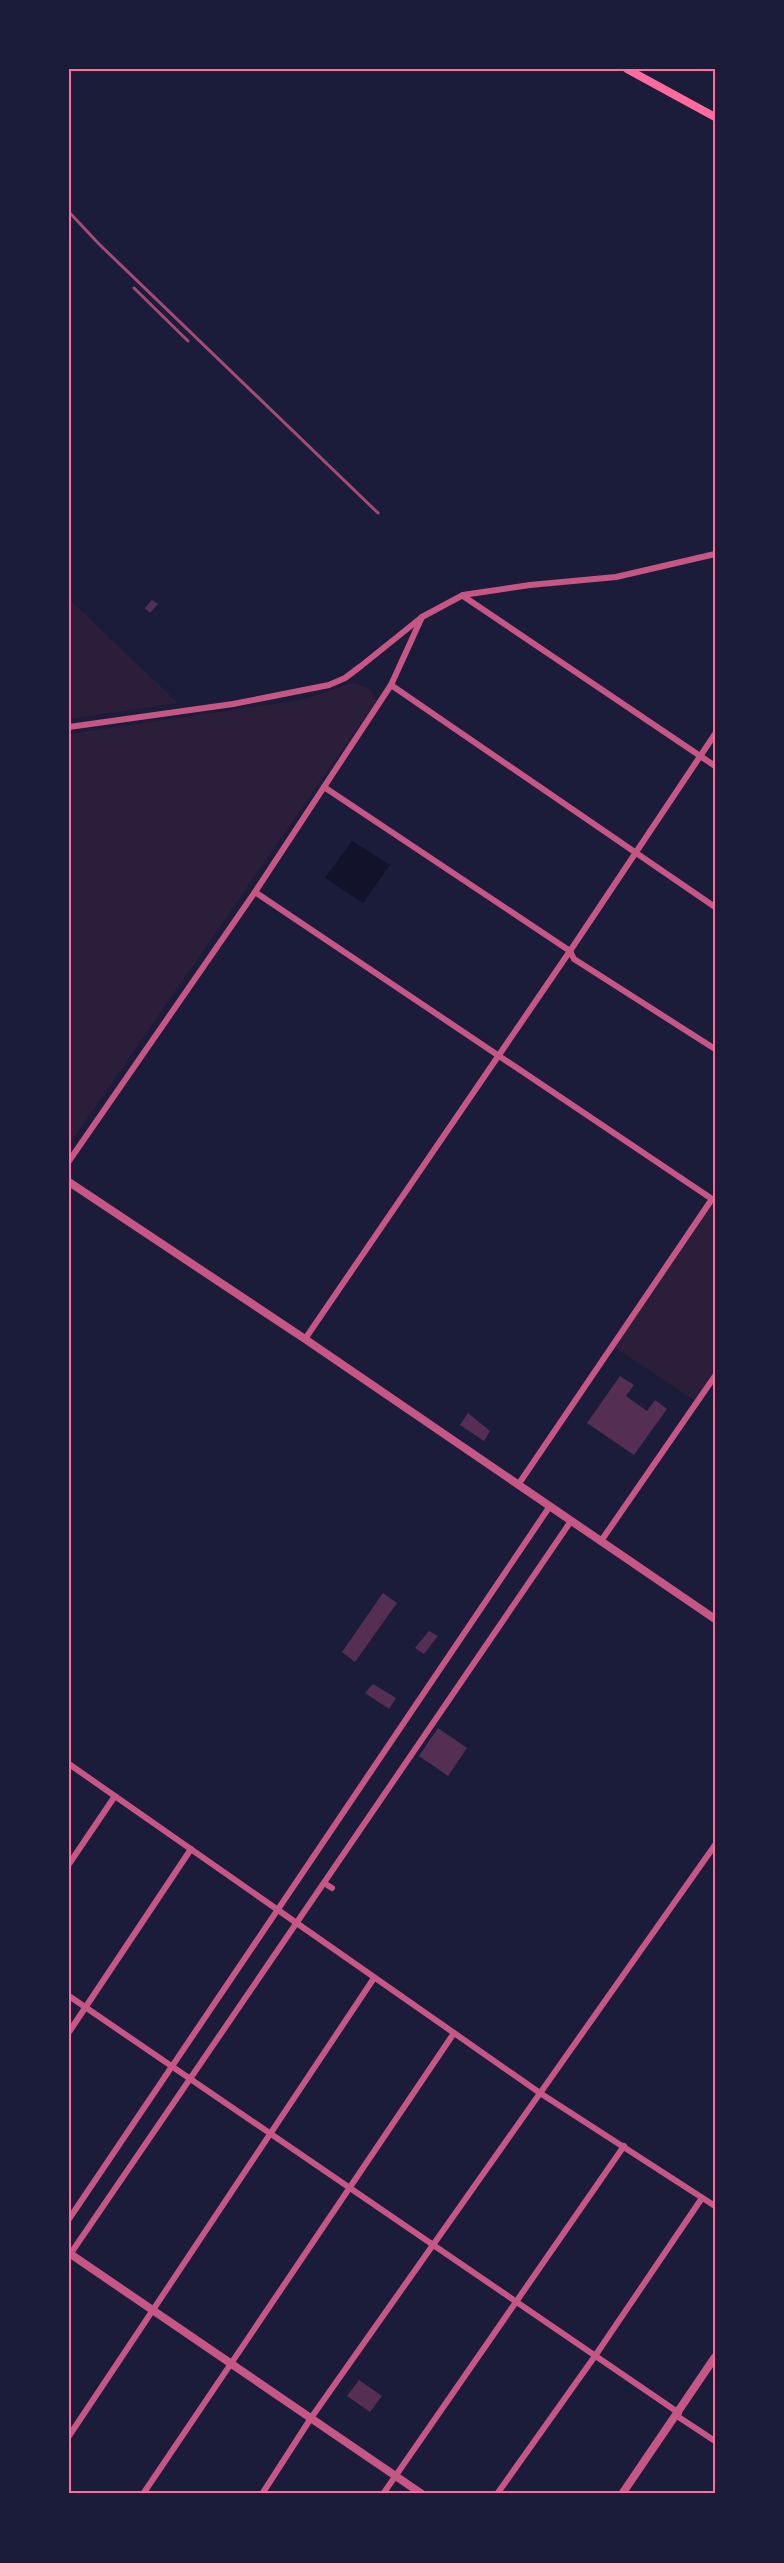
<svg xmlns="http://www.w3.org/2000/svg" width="784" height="2563" font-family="Manrope,sans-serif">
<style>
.green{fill:#2a1e3b}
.water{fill:#12122b}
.building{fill:#542f53}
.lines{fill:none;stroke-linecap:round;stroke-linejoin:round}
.minor{stroke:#c65784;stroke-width:6}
.tertiary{stroke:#c65784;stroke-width:8}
.secondary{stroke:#ff6b9d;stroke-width:8}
.rail{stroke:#a44b75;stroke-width:3}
.neatline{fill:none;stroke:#ff6b9d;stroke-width:2}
</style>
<rect width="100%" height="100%" fill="#1b1b3a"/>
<!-- green -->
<g class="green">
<polygon points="69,599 178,703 69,719"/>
<path d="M352,683c11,2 23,6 24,18l-307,444v-411l232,-34z"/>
<polygon points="712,1199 715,1201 715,1376 697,1402 613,1346"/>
</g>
<!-- water -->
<polygon class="water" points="352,841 390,865 363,903 325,878"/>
<!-- building -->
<g class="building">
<polygon points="152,600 158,604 150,613 145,608"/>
<polygon points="620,1376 634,1385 626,1396 647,1411 655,1400 667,1409 634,1455 587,1423"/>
<polygon points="468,1413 490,1431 484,1441 460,1425"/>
<polygon points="383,1593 397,1603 355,1662 342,1652"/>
<polygon points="429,1631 438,1636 424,1654 415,1648"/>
<polygon points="373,1684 396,1698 389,1709 365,1693"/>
<polygon points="438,1728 467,1748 448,1776 419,1756"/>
<polygon points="359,2380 382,2396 370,2412 347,2396"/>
</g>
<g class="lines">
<!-- minor -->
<g class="minor">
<polyline points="463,596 715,766"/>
<polyline points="391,685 715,907"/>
<polyline points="69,727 233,704 329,685 345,678 361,666 422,617 463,595 530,585 616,577 715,554"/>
<polyline points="324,787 570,951 574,959 715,1049"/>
<polyline points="255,892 715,1201"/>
<polyline points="69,1161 255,892 391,685 422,617"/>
<polyline points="305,1339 570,951 715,734"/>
<polyline points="518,1485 712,1199"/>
<polyline points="601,1541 715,1376"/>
<polyline points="69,1764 540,2093 715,2206"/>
<polyline points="69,1864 115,1796"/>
<polyline points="324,1883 332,1888"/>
<polyline points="69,1996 679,2413"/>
<polyline points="69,2032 191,1849"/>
<polyline points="69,2219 550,1506"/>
<polyline points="69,2256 571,1521"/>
<polyline points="677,2416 715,2441"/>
<polyline points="69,2436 374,1978"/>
<polyline points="143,2494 454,2033"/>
<polyline points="262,2494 311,2418 715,1845"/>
<polyline points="383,2494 624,2146"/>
<polyline points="497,2494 595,2356 702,2198"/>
</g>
<!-- tertiary -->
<g class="tertiary">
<polyline points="69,1182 305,1339 715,1619"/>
<polyline points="69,2253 422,2494"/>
<polyline points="622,2494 715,2357"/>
</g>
<!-- secondary -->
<polyline class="secondary" points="627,69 715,117"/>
<!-- rail -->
<g class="rail">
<polyline points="69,212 99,244 378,513"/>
<polyline points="134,288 188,341"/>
</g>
</g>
<!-- border -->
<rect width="784" height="2563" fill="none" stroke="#1b1b3a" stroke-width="141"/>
<rect x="70" y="70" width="644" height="2422" class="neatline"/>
</svg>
